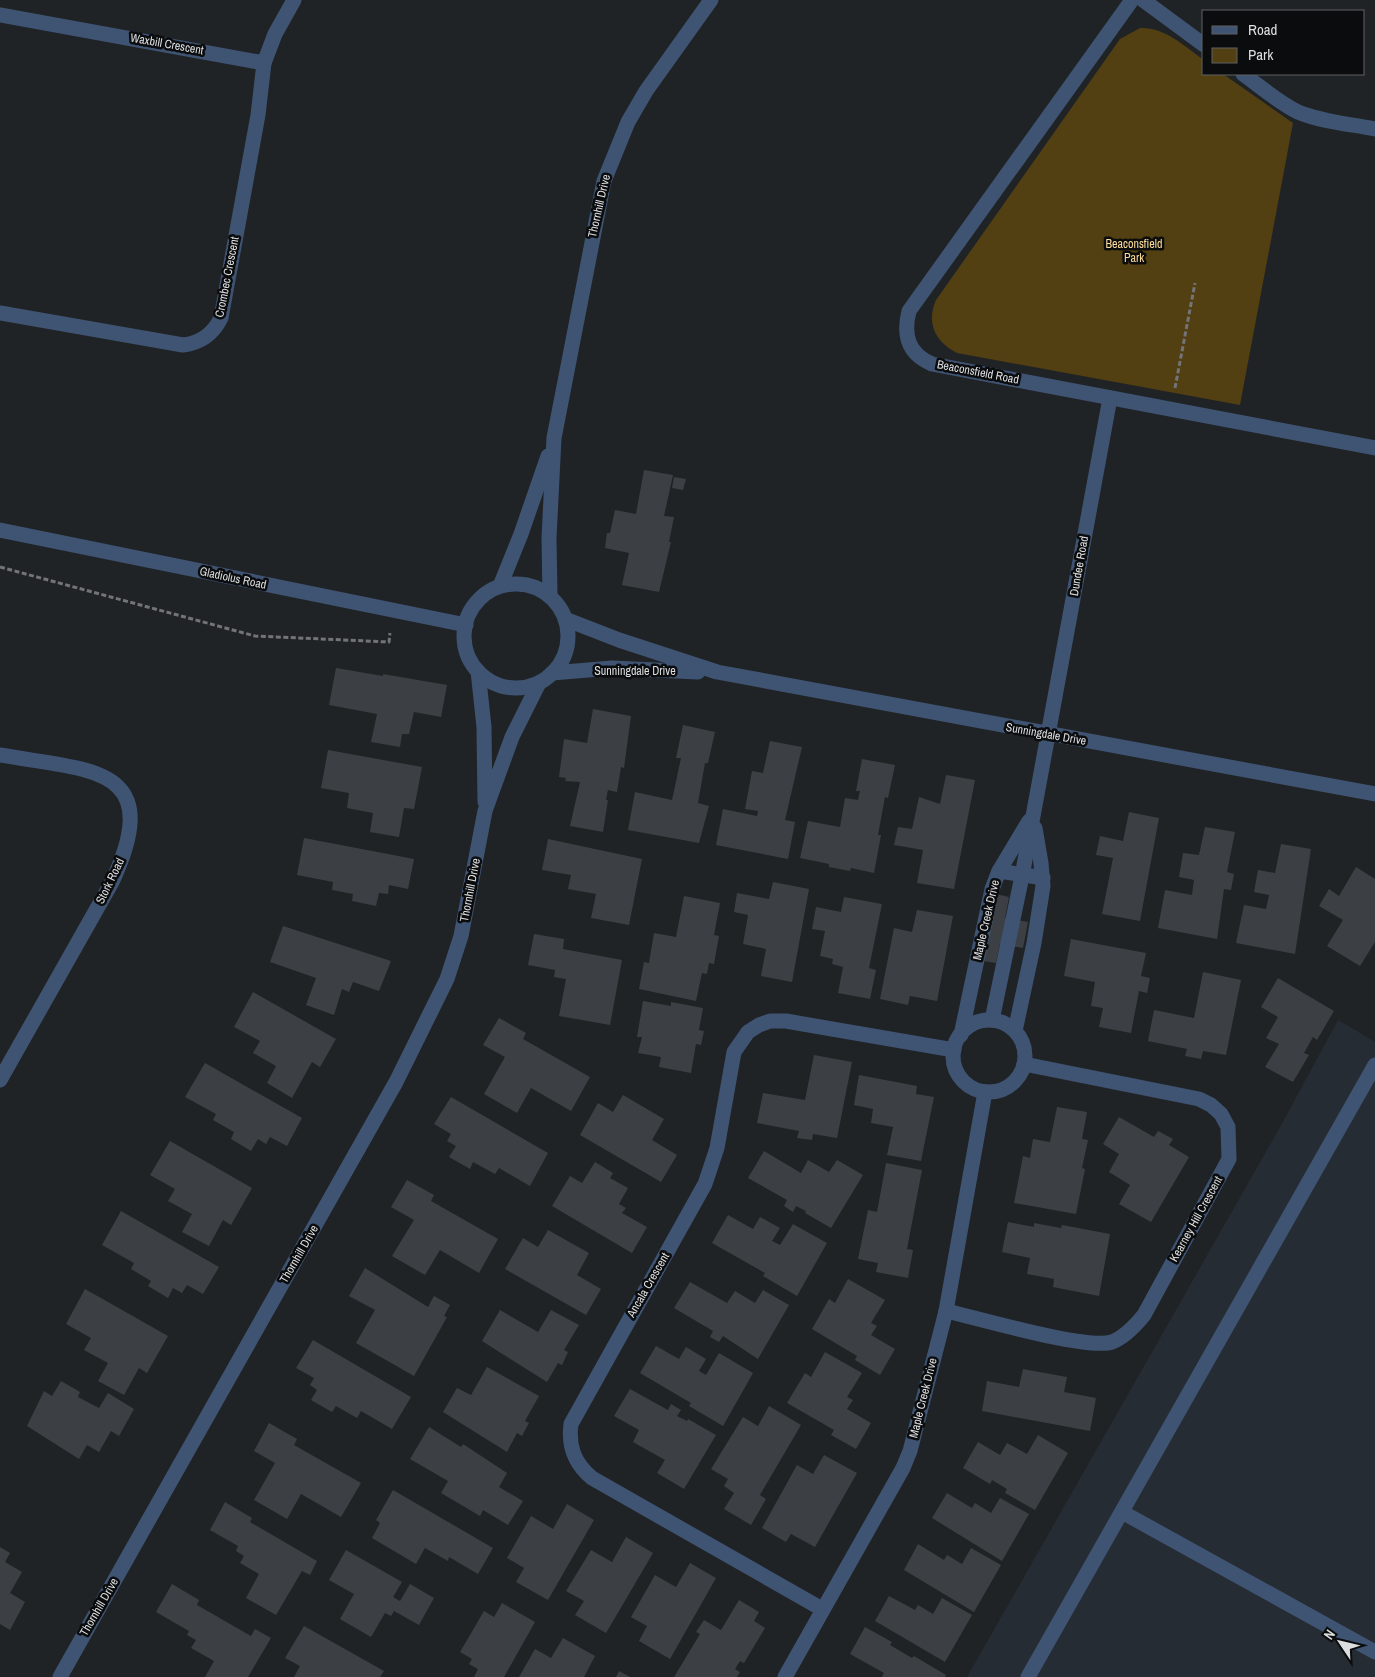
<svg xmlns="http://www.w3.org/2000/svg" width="1375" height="1677" font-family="'Archivo Narrow',sans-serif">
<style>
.built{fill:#262c34}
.green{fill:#523f12}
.building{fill:#3c3f43}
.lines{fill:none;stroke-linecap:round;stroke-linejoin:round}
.path{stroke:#727477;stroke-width:3;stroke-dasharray:5 2.5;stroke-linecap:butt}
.lane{stroke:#3f5473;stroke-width:15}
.street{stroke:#3f5473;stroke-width:15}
.labels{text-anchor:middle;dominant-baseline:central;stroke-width:5;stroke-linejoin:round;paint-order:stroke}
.street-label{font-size:12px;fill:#dcdee0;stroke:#0b0c0e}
.park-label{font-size:12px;fill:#fcdc97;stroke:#0b0c0e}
</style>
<rect width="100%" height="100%" fill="#202326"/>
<!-- built -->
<polygon class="built" points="1338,1020 1375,1042 1375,1677 967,1677 1279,1129"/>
<!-- green -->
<path class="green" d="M1140,28c25,-1 44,18 64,32v14h19l70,49 -53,282 -283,-52c-22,-11 -31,-30 -21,-53l184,-261z"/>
<!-- building -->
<g class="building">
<polygon points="644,470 673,475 664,516 674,517 669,542 671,542 659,592 622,585 629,553 605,548 607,533 610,533 615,510 636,514"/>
<polygon points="674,477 686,479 683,490 672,488"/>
<polygon points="336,668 383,676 383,674 447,685 441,717 414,712 409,734 402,734 400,747 371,742 377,714 329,705"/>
<polygon points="593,709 631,716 624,768 621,767 617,792 608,790 606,800 608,800 603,832 570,826 580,782 565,781 566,778 559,777 564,739 587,743"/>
<polygon points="683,725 715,732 708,763 705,763 698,803 709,806 699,843 628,830 635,792 672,800 681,758 676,758"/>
<polygon points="770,741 802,747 785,820 795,822 788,859 716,845 723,809 757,816 758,811 745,809 752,771 763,773"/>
<polygon points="328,750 422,767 414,809 404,808 399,837 370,832 373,813 347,808 349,793 321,788"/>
<polygon points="862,759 895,765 888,798 885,797 878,835 881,835 874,873 851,868 850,871 829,867 829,864 800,858 808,821 840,827 845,798 858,800 860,791 856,791"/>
<polygon points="946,775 975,780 954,889 917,883 923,850 894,845 898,827 912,829 919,797 940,804"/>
<polygon points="1129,812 1159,818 1140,921 1102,914 1113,858 1096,855 1100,836 1123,841"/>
<polygon points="1205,827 1235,832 1227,872 1234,874 1231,890 1224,889 1217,939 1158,928 1165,890 1192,895 1194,880 1179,877 1183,853 1199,855"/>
<polygon points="304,838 414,859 408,889 389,885 388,894 379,893 376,906 352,901 353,894 332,890 333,882 297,875"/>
<polygon points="548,839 642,859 629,925 591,918 596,894 568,889 571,875 542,870"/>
<polygon points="1281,844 1311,849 1295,954 1236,943 1244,905 1266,909 1269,895 1254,892 1258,870 1275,873"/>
<polygon points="1356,867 1375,879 1375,942 1360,966 1327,946 1343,920 1319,906 1329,889 1339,896"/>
<polygon points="773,882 809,889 792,982 761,976 766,949 743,944 748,915 734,912 737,893 769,899"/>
<polygon points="996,894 1009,897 1005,918 1028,922 1023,948 1000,944 996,963 983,961"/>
<polygon points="684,896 720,903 714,935 719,936 714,964 709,963 707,974 702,973 696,1001 639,989 644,962 649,963 654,933 676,937"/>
<polygon points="844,897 882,904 869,968 876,970 870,999 838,993 843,967 832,964 833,959 820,956 825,931 812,929 816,907 841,912"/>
<polygon points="917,910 953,916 937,1001 910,996 908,1005 880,999 894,928 912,932"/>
<polygon points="283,926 391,961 379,991 353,982 349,992 342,989 334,1015 306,1005 316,978 270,962"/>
<polygon points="534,934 564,939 563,949 622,960 610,1025 559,1016 566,979 554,977 555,970 528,965"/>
<polygon points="1071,939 1146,953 1141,976 1150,978 1147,993 1139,991 1131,1033 1099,1027 1103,1008 1091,1006 1095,982 1064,976"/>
<polygon points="1203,972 1241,980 1226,1055 1203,1051 1201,1059 1185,1056 1187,1049 1148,1041 1154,1010 1194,1018"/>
<polygon points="1278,978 1334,1011 1317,1040 1313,1037 1304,1053 1309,1055 1293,1082 1265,1067 1279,1044 1266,1038 1278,1017 1261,1007"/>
<polygon points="253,992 336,1039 320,1067 312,1062 292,1098 267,1083 276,1066 253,1053 260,1041 234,1027"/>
<polygon points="643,1001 671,1006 671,1002 703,1008 699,1030 704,1031 701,1045 696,1044 691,1073 659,1067 661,1057 638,1053 642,1037 637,1037"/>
<polygon points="499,1018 526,1033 523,1039 590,1077 571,1111 531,1088 517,1113 484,1094 505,1057 483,1045"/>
<polygon points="814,1055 852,1062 837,1138 813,1134 812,1140 797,1138 799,1131 757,1123 763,1093 805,1100"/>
<polygon points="205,1063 302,1118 287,1146 270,1137 266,1144 258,1139 251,1151 231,1139 234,1132 213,1120 216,1114 185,1097"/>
<polygon points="859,1075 917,1086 916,1094 934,1097 921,1161 887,1155 893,1127 871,1123 873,1109 854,1105"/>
<polygon points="623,1095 664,1119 652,1140 677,1155 661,1182 580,1135 598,1103 613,1112"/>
<polygon points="451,1097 548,1153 530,1186 499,1168 495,1174 473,1162 470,1169 449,1157 456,1146 447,1141 451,1134 434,1124"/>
<polygon points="1057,1107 1087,1112 1082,1139 1088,1140 1082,1168 1085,1169 1076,1214 1014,1203 1023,1156 1030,1158 1033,1139 1050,1142"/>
<polygon points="1119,1117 1154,1137 1158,1131 1173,1139 1169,1145 1189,1157 1151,1222 1119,1204 1130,1185 1109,1172 1119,1154 1103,1144"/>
<polygon points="170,1141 252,1188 231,1225 223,1220 209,1246 182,1232 192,1214 168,1201 175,1189 150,1175"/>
<polygon points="764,1151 801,1173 808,1160 829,1172 837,1160 863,1175 831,1228 805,1213 806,1211 796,1206 793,1212 784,1206 787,1200 748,1178"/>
<polygon points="595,1162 613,1173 610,1178 628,1188 619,1204 626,1208 622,1213 647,1227 632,1253 552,1206 570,1176 582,1183"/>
<polygon points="886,1163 922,1170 907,1249 913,1250 908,1278 876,1272 878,1263 858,1259 868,1210 877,1212"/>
<polygon points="407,1180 434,1195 431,1201 498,1239 479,1273 440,1250 425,1275 392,1256 414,1220 391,1207"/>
<polygon points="121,1211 219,1267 203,1294 187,1285 182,1293 173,1288 168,1298 148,1286 151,1281 131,1269 134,1263 102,1245"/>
<polygon points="728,1215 753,1229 760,1217 780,1228 772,1241 780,1245 793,1224 827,1243 797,1296 763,1276 765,1273 712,1243"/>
<polygon points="1008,1222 1034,1227 1034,1223 1061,1228 1062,1225 1110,1234 1099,1296 1053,1287 1054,1279 1027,1274 1030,1258 1002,1252"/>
<polygon points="548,1230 589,1253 577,1275 601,1289 586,1315 505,1269 523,1238 538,1247"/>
<polygon points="365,1268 428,1307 434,1296 450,1305 444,1316 447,1317 414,1376 356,1343 375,1310 349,1296"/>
<polygon points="848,1279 885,1300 871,1323 877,1326 871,1335 895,1349 880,1375 855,1360 857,1356 812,1329 829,1299 835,1303"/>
<polygon points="690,1282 727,1303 735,1291 755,1303 763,1290 789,1305 758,1359 723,1336 719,1342 710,1337 713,1331 674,1308"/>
<polygon points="85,1289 168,1336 147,1373 139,1368 124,1395 98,1381 108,1363 84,1350 91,1338 66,1324"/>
<polygon points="500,1310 538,1332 551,1310 579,1325 564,1350 568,1352 562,1365 558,1363 547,1382 482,1341"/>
<polygon points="313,1340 411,1397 392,1429 361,1411 357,1418 336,1406 332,1412 311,1400 317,1390 310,1385 314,1378 296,1368"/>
<polygon points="656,1346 679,1359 686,1347 706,1359 699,1371 706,1375 719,1353 753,1373 723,1426 689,1406 691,1403 640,1373"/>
<polygon points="825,1352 862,1373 847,1397 853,1400 847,1409 871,1423 856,1449 831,1435 834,1430 787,1403 805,1373 811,1377"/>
<polygon points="487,1367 539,1396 525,1421 529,1423 522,1436 517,1433 507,1452 443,1412 457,1388 471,1395"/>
<polygon points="1023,1369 1067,1377 1064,1392 1096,1398 1090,1431 982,1411 987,1381 1019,1387"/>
<polygon points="61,1381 80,1392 78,1397 99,1408 108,1393 134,1409 119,1436 111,1431 99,1452 87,1445 79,1459 27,1426 44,1391 52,1396"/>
<polygon points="630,1389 668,1410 671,1404 681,1410 677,1416 687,1421 688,1419 716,1435 684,1489 657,1473 665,1460 633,1442 639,1430 614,1416"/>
<polygon points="769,1406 801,1425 760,1495 766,1499 751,1525 724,1509 734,1493 724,1486 728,1479 711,1469 743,1417 758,1426"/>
<polygon points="269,1423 297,1439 294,1445 361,1483 341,1517 301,1494 287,1519 254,1500 275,1463 254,1451"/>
<polygon points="429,1427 461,1447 463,1444 507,1473 499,1487 523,1501 508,1525 483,1510 480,1516 441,1493 448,1481 410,1459"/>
<polygon points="1038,1435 1068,1453 1035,1510 1005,1493 1007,1489 992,1480 990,1484 963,1468 978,1442 1000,1455 1007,1443 1027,1454"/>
<polygon points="824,1455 857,1473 815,1547 791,1534 786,1542 762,1528 797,1465 813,1474"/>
<polygon points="393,1490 493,1548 478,1574 449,1557 448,1561 425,1548 416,1564 372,1538 380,1523 376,1520"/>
<polygon points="947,1493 972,1508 975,1503 991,1513 1000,1498 1029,1514 1002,1561 932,1518"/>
<polygon points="225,1502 252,1518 250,1522 317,1561 310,1575 302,1571 276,1615 246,1598 259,1574 240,1563 244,1556 236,1551 238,1546 210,1530"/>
<polygon points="567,1504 594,1520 548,1600 516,1582 524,1568 507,1558 531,1516 553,1529"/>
<polygon points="626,1537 653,1553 606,1633 575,1615 584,1601 566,1591 591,1550 612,1562"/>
<polygon points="918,1544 944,1560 947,1555 962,1564 971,1548 1001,1565 974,1612 904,1570"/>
<polygon points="0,1547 10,1553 5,1562 22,1572 10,1593 25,1602 10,1630 0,1624"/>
<polygon points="346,1550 402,1582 393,1597 400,1601 410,1584 434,1598 419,1625 394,1611 391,1616 385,1613 371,1637 340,1619 354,1594 329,1580"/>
<polygon points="690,1563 716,1578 670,1659 639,1641 647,1626 631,1617 655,1575 676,1587"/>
<polygon points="172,1584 199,1600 197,1605 251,1636 255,1629 271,1638 248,1677 205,1677 214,1661 191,1648 196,1640 187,1635 189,1631 156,1612"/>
<polygon points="889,1596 915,1610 918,1605 933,1614 942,1598 972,1615 945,1662 875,1621"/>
<polygon points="739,1600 759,1612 754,1621 765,1628 744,1663 740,1661 735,1669 740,1672 737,1677 674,1677 700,1634 696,1632 704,1620 721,1630"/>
<polygon points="502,1603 535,1622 504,1677 474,1677 478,1669 469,1664 472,1659 460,1652 484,1611 494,1617"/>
<polygon points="304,1626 384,1671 380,1677 294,1677 300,1666 285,1658"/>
<polygon points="865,1627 892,1642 890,1645 912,1658 914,1656 946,1675 945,1677 882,1677 884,1673 850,1654"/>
<polygon points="563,1638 595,1656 584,1677 519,1677 535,1649 551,1658"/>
<polygon points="619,1671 630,1677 616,1677"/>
</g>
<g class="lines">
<!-- path -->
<g class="path">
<polyline points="1175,388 1195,283"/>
<polyline points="0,567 255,636 389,642 390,633"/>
</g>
<!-- lane -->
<g class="lane">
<polyline points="999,871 1043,878"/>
<polyline points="1122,1512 1375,1652"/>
<polyline points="1028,1677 1375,1065"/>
</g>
<!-- street -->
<g class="street">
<path d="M1132,0l-223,311c-6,24 -1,43 23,53l443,84"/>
<polyline points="1143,0 1204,45"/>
<polyline points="0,15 264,63"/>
<path d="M1243,74c18,13 35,28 55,38 24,10 52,12 77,17"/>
<path d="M0,313l183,32c18,-2 30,-11 38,-27l37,-203 6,-52 11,-29 19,-34"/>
<polyline points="0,530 466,625"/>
<circle cx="516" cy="636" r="52"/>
<polyline points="500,586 521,534 548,456"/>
<polyline points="550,596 549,538 554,438 604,181 628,122 646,91 711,0"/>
<polyline points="565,619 619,640 717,672 1375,794"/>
<polyline points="478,671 484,727 485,802"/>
<polyline points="552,673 612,668 698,672"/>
<path d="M0,755c88,16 167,9 112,127l-112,198"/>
<polyline points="992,1020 1022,876 1110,398"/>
<circle cx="989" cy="1056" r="36"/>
<polyline points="1015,1031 1034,943 1043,886 1041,863 1035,828"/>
<polyline points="961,1035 992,889 999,871 1029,821"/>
<path d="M946,1311c32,7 140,39 166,31 13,-5 23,-16 32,-27l85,-156 -1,-32 -7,-13 -10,-9 -12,-6 -175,-35"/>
<path d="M822,1609l-230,-131c-18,-15 -24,-32 -21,-54l134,-240 12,-36 17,-96 14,-20 11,-7 11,-4h16l168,29"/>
<polyline points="60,1677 396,1082 447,979 461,936 485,811 512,737 539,683"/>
<polyline points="785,1677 903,1468 910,1451 946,1311 985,1092"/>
</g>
</g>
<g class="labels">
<!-- street labels -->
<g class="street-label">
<text transform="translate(167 44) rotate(10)">Waxbill Crescent</text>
<text transform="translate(599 206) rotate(-77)">Thornhill Drive</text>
<text transform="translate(227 277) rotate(-79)">Crombec Crescent</text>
<text transform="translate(978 372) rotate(11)">Beaconsfield Road</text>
<text transform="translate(1079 566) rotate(-80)">Dundee Road</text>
<text transform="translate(233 578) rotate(12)">Gladiolus Road</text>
<text x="635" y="671">Sunningdale Drive</text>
<text transform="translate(1046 734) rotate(10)">Sunningdale Drive</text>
<text transform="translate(110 881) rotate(-64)">Stork Road</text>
<text transform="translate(470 890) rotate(-79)">Thornhill Drive</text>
<text transform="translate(986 920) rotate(-77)">Maple Creek Drive</text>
<text transform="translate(1196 1219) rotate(-61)">Kearney Hill Crescent</text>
<text transform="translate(299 1254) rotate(-60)">Thornhill Drive</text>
<text transform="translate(648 1285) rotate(-60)">Ancala Crescent</text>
<text transform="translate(923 1398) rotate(-76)">Maple Creek Drive</text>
<text transform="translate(99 1607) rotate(-60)">Thornhill Drive</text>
</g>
<!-- park labels -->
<g class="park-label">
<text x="1134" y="244">Beaconsfield<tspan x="1134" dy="14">Park</tspan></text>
</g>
</g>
<!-- legend -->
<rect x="1202" y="10" width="162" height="65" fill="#0b0c0e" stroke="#5f6062"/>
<rect x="1212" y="26" width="25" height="8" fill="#3f5473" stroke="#5f6062"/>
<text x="1248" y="35" font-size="15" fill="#dcdee0">Road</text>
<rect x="1212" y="48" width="25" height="15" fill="#523f12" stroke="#5f6062"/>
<text x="1248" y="60" font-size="15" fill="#dcdee0">Park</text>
<!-- north arrow -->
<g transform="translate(1340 1642) rotate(305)" stroke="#0b0c0e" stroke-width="4" paint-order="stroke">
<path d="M0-4L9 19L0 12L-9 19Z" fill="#dcdee0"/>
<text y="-8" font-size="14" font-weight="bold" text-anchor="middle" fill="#dcdee0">N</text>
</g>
</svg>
